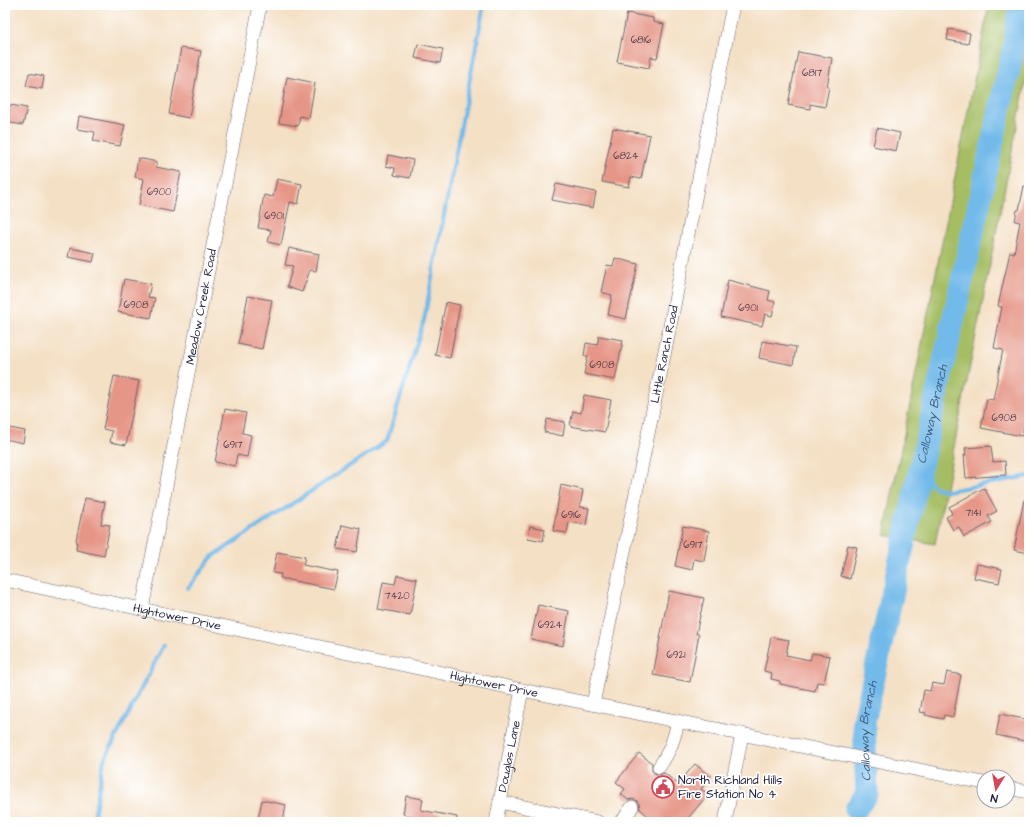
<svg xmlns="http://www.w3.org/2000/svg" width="1034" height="827" font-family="'Architects Daughter',sans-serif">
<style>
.green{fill:#a6be63;stroke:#64704f}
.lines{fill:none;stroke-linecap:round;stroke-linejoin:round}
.stream{stroke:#72baea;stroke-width:4}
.river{stroke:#72baea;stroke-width:23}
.building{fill:#e69687}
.minor-casing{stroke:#6c646b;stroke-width:14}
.minor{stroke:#fff;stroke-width:13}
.labels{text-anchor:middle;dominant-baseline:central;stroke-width:3.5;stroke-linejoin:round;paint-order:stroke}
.number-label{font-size:10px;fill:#533f4e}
.street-label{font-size:12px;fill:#22223b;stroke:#fff}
.poi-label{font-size:12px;fill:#22223b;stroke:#fff;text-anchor:start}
.water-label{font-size:13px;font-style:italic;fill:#425f81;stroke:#fff}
</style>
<rect width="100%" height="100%" fill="#fff"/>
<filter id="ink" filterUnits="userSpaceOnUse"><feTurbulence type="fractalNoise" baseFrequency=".025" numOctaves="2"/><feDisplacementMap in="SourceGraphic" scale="8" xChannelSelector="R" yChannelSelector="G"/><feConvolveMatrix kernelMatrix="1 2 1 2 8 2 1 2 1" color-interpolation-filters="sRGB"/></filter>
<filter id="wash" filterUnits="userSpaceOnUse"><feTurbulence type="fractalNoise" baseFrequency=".012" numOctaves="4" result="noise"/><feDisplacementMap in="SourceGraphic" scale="16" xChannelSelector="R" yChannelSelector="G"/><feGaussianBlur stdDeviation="0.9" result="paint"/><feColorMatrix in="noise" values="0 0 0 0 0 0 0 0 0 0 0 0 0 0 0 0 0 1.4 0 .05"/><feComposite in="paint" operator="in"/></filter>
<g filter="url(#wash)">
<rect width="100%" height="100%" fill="#f4e0c5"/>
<!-- green -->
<polygon class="green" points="989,5 1029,5 1029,65 935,544 884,535"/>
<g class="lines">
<!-- stream -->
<g class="stream">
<polyline points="1019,8 1029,18"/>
<polyline points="928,437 926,478 934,487 948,491 1029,476"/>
<polyline points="188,588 212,557 387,441 424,320 484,5"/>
<polyline points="93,822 104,760 164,645"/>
<polyline points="853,822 856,809"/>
</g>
<!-- river -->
<path class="river" id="s1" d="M856,809l11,-15 -3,-72 150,-676 6,-41"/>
</g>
<g id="blocks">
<!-- building -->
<g class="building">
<polygon points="627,13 653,18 653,22 664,24 657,58 651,57 649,68 617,62"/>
<polygon points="949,29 970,33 968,44 947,40"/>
<polygon points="418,44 443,49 440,63 415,58"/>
<polygon points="181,48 201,51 189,118 169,114"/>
<polygon points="798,52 832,58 827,87 829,87 825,107 810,104 810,109 788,105"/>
<polygon points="29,73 44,76 42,89 26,86"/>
<polygon points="287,77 315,83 309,118 300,116 298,126 279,123"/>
<polygon points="5,104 27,108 23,125 5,122"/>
<polygon points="79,116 125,125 120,146 93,141 95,132 77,129"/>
<polygon points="613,128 650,135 641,179 631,177 629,187 602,182"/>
<polygon points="877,128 900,133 896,151 873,146"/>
<polygon points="388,155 413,160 410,178 394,175 395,168 386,166"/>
<polygon points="138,158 157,162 156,167 181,172 173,212 139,205 144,179 135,177"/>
<polygon points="277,179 302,184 298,204 290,202 281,245 268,242 271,230 258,228 264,195 273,197"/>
<polygon points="556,184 596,192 593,208 552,200"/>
<polygon points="1024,186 1029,186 1029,401 1022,436 981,428 987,399 993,400 1003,350 994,348 1002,307 998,306 1010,252 1014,253 1020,222 1015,221 1017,210 1019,210"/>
<polygon points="70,248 95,253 93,262 68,257"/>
<polygon points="289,248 319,254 316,271 310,270 302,292 287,287 293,266 285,265"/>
<polygon points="615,258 638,264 626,319 608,315 612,295 601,292 607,265 613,266"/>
<polygon points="124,279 151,284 148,297 155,298 151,318 118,312"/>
<polygon points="728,280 770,291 768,300 775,302 772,316 765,314 762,326 721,317"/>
<polygon points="248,296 272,300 262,349 238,344"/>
<polygon points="446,302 460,305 450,358 435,355"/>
<polygon points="599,336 623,340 615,380 584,374 588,356 584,356 586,343 597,345"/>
<polygon points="762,341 796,347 793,365 759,358"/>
<polygon points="114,376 139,381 126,445 110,442 112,431 103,429"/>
<polygon points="584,395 611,400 605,432 570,426 573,411 581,413"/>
<polygon points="225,409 246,413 242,433 251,435 247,457 237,455 235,466 215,462"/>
<polygon points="547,419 565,422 563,436 544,432"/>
<polygon points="5,427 25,431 23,443 5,439"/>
<polygon points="991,446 993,462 1005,461 1006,475 966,478 964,455 966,455 965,448"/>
<polygon points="561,485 583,490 580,507 589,508 586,525 569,522 567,533 553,531"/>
<polygon points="984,488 997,511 988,516 992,522 964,537 959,527 953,530 946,517 952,514 949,507"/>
<polygon points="85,498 105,502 101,524 110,525 104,556 76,550 77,540 76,540"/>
<polygon points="1024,500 1029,500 1029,553 1014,550"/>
<polygon points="342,525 361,529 357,552 337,549"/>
<polygon points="530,526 545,529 543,541 528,538"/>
<polygon points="683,526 709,531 704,561 694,559 692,570 675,566"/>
<polygon points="848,545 857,547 850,579 841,576"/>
<polygon points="277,552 305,557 303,565 338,572 334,589 280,578 281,574 273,573"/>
<polygon points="977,564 1002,569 999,583 974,578"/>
<polygon points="397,575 417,579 410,615 378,609 383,582 395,584"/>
<polygon points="669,591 704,598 696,634 699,634 690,682 653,675"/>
<polygon points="538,605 569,611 563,646 531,639"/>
<polygon points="771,637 789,640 786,655 810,660 812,653 830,656 824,683 817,682 815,691 780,684 780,681 771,679 772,673 764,671"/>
<polygon points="947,672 961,675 953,717 944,715 943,719 925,715 926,713 920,712 924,690 930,691 932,683 944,685"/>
<polygon points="1000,714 1029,720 1029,742 996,735"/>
<polygon points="639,753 652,763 652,770 654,773 659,775 664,773 678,784 695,764 711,777 701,789 708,794 685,822 655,822 640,809 639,804 637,801 633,799 628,800 621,794 625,789 616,782"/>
<polygon points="406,796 423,799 421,810 457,817 456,822 410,822 411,816 403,814"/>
<polygon points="262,800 286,805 283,822 258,819"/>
</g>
</g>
</g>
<g filter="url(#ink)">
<use href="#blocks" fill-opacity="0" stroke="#6c646b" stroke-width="1"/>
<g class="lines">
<!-- minor casing -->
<g class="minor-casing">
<g id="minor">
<path id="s2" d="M5,580l517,110 462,93"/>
<path id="s3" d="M142,609l118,-604"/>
<path id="s4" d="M593,704l78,-383 62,-316"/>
<path d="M659,767c11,-16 15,-27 19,-46"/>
<polyline points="1008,788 1029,792"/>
<polyline points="500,802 598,822"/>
<path id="s5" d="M496,822l26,-132"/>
<polyline points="620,822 622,822 632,807"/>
<polyline points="725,822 742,734"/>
</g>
</g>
<!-- minor -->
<use href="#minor" class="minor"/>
</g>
</g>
<!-- icons -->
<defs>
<g id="civic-ring" transform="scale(1.15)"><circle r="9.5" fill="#fff" stroke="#d1495b" stroke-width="1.5"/><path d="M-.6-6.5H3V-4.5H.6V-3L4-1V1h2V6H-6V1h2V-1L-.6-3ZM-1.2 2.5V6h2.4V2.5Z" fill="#d1495b"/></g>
</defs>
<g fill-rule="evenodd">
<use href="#civic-ring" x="663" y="787"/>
</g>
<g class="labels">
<!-- number labels -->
<g class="number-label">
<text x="641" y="40">6816</text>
<text x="812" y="73">6817</text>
<text x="626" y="156">6824</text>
<text x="159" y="192">6900</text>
<text x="274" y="216">6901</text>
<text x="136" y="305">6908</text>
<text x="748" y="308">6901</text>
<text x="602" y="365">6908</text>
<text x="1004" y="418">6908</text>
<text x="233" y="445">6917</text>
<text x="973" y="513">7141</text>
<text x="571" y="515">6916</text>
<text x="693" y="545">6917</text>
<text x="397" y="596">7420</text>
<text x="550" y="625">6924</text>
<text x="676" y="655">6921</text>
</g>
<!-- street labels -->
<g class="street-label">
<text stroke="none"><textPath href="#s3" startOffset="308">Meadow Creek Road</textPath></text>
<text stroke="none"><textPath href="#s4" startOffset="357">Little Ranch Road</textPath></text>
<text stroke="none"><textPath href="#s2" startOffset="176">Hightower Drive</textPath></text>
<text stroke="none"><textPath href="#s2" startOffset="500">Hightower Drive</textPath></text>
<text stroke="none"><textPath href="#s5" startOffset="67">Douglas Lane</textPath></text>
</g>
<!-- poi labels -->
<g class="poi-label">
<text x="678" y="780">North Richland Hills<tspan x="678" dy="14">Fire Station No 4</tspan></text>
</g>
<!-- water labels -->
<g class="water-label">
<text stroke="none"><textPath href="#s1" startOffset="406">Calloway Branch</textPath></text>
<text stroke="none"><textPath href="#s1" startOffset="82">Calloway Branch</textPath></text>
</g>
</g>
<!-- margin -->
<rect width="1034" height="827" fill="none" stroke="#fff" stroke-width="20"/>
<!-- north arrow -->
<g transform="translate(996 789) rotate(191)"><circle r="19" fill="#ffffff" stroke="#a7a7b1"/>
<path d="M0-3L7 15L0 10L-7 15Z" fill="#d1495b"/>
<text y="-6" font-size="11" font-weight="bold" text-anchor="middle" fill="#22223b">N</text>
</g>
</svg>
